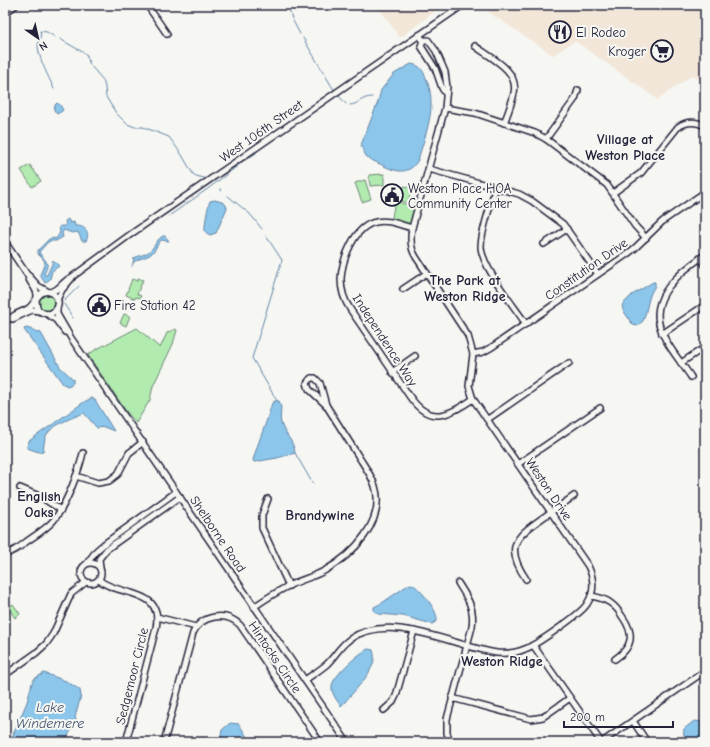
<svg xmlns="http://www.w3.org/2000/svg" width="710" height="747" font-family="'Comic Neue',sans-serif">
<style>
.built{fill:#f2e6d8}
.green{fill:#b2ebaf;stroke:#6a8675}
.water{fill:#8cc6eb;stroke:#6284a5}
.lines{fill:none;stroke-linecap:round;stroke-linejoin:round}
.stream{stroke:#6284a5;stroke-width:1}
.minor-casing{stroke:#22223b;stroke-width:8}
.minor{stroke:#f6f6f2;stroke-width:5}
.labels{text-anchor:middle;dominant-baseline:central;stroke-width:4;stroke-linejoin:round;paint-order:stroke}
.poi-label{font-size:13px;fill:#22223b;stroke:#f6f6f2;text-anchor:start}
.street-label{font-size:13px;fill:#22223b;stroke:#f6f6f2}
.neighbourhood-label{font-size:14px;font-weight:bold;fill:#22223b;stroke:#f6f6f2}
.water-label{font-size:14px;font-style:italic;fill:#425370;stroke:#f6f6f2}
</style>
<rect width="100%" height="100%" fill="#f6f6f2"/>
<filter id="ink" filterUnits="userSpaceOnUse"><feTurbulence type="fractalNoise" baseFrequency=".025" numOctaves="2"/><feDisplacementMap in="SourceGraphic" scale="8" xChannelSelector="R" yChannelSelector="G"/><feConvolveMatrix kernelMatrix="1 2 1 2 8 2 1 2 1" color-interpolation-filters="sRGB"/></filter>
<g filter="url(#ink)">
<!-- built -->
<g class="built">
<polygon points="377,5 443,5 400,38"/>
<polygon points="478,5 701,5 705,8 705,84 693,75 656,100 656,98 575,41 553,55"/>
</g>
<!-- green -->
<g class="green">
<polygon points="30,165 41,181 32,187 21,170"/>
<polygon points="384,174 384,185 370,186 369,175"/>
<polygon points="365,180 371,199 362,202 355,183"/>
<polygon points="404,186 412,188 408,203 399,200"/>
<polygon points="395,201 415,207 410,224 408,224 393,221 392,217"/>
<polygon points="138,278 143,280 137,294 141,296 140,298 136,297 135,299 126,295 132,279 137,281"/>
<circle cx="47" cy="303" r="8"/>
<polygon points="124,314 130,316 126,326 120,323"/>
<polygon points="137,328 160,348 167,333 175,329 177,330 173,344 153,386 150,400 136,423 126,411 88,355 95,350"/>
<polygon points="13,604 20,614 15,618 8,607"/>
</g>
<!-- water -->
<g class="water">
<path d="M411,64c9,1 12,6 15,14 12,28 0,54 -8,82 -10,17 -24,11 -38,4 -4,-2 -10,-4 -14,-8 -2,-3 -4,-8 -5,-11l17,-43 3,-12 13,-16z"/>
<polygon points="57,103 60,105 63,110 62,111 57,114 54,110 55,105"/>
<path d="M215,200l7,2 4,3 1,3 -11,25 -6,2c-2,-1 -4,-2 -5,-4 -1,-4 3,-26 5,-30z"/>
<path d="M68,219l2,4 4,-1 1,4c9,-1 16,6 11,15h-4l-4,-9 -6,1 -8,-3 -2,3 1,4 -7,4h-6l-3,2 -8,9c6,10 12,9 5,22l1,1h2l5,-11 1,-4 6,6 -7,5 -2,8 -5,4 -5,-8 5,-12 -1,-3 -6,-6v-4l11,-11 8,-1 3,-6 -1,-5 2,-1h5l-1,-5z"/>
<path d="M163,236h2l4,5 -8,-1c-4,4 -5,10 -10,14 -5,4 -13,4 -18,9l1,-5c6,-3 11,-3 16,-7 5,-5 7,-12 13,-15z"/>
<path d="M653,282h2v4c-8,11 -7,23 -12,35l-6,5 -4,-1 -10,-15 -1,-5 10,-10z"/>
<polygon points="27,328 41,333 60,367 73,379 73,383 68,386 63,384 25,331 24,329"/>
<path d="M92,398l3,2 19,31 -10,-4 -7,1 -13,-15c-10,4 -33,12 -38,23 -2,4 -2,10 -3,15l-4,1 -12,-4v-2l2,-5 55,-39z"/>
<path d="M275,401h4c4,7 0,14 2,22 3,11 13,18 14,30l-18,5 -23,4 -1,-2c5,-19 14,-37 19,-57z"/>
<path d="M412,584c8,4 27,28 25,37l-5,3 -29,-8 -24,-2 -5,-3v-4l8,-4 26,-18z"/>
<path d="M368,649l5,1c7,18 -18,39 -28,52l-4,4c-4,-5 -10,-13 -9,-20 0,-9 28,-34 36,-37z"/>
<polygon points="44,673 66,681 80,690 81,696 75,717 76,720 65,742 10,742 27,702 32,683 34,679"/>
<path d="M694,721l9,1 2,2v18h-18c-3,-5 -4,-8 -3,-13z"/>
<polygon points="230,723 239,724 250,742 220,742 222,730"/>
</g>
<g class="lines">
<!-- stream -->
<g class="stream">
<polyline points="288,5 292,19 300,34"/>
<polyline points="303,38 334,90"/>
<polyline points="60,39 86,54 90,65 103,80 105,87 106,97 116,113 127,124 135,127 143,127 169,137 182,155 193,174 196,176 204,178"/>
<path d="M54,89c-6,-14 -14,-27 -16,-42 0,-6 4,-10 2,-16l7,1 8,5"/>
<polyline points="338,95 346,104"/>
<path d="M350,105c8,0 11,-8 22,-8"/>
<polyline points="245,160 256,153"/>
<polyline points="220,189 221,191"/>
<polyline points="228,196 250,214 262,229"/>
<polyline points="169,216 209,188 240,164"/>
<polyline points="266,236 282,260 252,358 277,401"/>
<polyline points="132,266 133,263"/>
<polyline points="64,301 79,286"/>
<polyline points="64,304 73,318"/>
<polyline points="295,453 313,484"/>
</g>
<!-- minor casing -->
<g class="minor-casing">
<g id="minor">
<polyline points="147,5 167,34"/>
<polyline points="5,13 16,5"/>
<polyline points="423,40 421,46 435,68 442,88 446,94"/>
<path d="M475,46c16,12 44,24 39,47 -2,10 -6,20 -10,30"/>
<polyline points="445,108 475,113 535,133 546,139 607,185 635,226 646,238"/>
<polyline points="546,139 575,99 578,90"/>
<polyline points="429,169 519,194 532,201 563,224 598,274"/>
<path d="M496,187c-5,17 -15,44 -15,60 1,20 33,59 45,77"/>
<path d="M613,193l28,-20 37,-46c9,-6 18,-6 27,-1"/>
<path d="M412,228c-12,-3 -24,-9 -36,-6 -22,4 -34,38 -35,57 0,11 3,21 9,30l60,88c20,29 40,18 63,2"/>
<path d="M5,242l23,34c1,8 10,12 9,21"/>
<polyline points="544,244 567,229"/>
<polyline points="700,258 705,265"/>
<polyline points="29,276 38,286 47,291"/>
<polyline points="403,289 427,273"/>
<path d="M50,292c10,-1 13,-12 22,-15l59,-43 332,-229"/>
<polyline points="57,300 62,290 72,278"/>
<polyline points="57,308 57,314 71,338 347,742"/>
<polyline points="47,314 56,320 65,332"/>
<polyline points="13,319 32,310 39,311"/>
<path d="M5,322c3,-2 6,-5 10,-7 4,-3 10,-4 14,-7 7,-6 10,-19 21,-16 3,1 5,3 7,6 6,13 -11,22 -20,10l-1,-8"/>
<polyline points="662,334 705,305"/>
<polyline points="473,354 483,352 492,347 626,255 635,248 663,221 705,192"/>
<polyline points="681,363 705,347"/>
<polyline points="392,372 415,356"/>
<path d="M691,377c-9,-14 -25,-32 -30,-47 -13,-33 20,-59 44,-75"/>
<polygon points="311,378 315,378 320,383 326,405 309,389 307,383"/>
<polyline points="488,419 569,363"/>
<polyline points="518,464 600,408"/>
<polyline points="76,476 98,483 109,481 118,474 129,453 143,442"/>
<polyline points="20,488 39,496 61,510"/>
<polyline points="268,499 262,515 262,528 289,586"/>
<path d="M5,554c8,-2 15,-7 21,-12 10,-7 20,-13 27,-21 13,-15 26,-50 30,-68"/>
<polyline points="88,562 96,551 104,544 176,492"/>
<circle cx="91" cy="573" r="10"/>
<polyline points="100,567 99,559 107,549 180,497"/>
<path d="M526,579c-21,-31 -12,-41 15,-60 11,-8 22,-15 33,-23"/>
<path d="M99,580c20,17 65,7 57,48l-30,114"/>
<path d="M591,596c6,1 13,3 18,6 6,4 10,9 13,14 13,18 11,31 -7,43"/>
<path d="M254,607c11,-8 23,-15 34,-21 12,-6 25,-9 36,-15 29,-16 62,-50 51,-85 -4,-12 -12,-22 -18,-32 -10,-16 -21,-33 -31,-49"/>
<polyline points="157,617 196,627"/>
<polyline points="533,645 601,742"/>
<polyline points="5,675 36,653 46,644 53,634 71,594 86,582"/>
<path d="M305,680c7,-5 15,-10 22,-16 8,-8 13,-18 23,-25 41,-28 103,7 147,14 10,1 19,0 28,-4 11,-4 56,-35 62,-45 8,-12 7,-26 1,-38l-115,-167 -4,-13 4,-32 -5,-18 -52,-79c-6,-9 -6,-18 -4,-29l33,-120 2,-21 -2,-15 -9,-21 -8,-11h-5l-4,-5"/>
<polyline points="452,698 531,719 543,717 570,698"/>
<polyline points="384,710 393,702 396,696 414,631"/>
<polyline points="633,721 647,742"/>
<path d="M164,742l29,-109c8,-18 33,-22 47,-8l80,117"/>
<path d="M450,742l-3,-9v-14l25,-92c3,-19 -5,-30 -14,-44"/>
<polyline points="602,742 705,671"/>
</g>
</g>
<!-- minor -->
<use href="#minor" class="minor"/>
</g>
</g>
<!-- icons -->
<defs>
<g id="restaurant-ring" transform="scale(1.15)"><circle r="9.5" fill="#f6f6f2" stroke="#22223b" stroke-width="1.5"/><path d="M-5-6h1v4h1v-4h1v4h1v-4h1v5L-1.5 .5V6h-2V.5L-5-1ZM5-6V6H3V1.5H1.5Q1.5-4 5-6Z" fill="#22223b"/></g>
<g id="supermarket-ring" transform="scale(1.15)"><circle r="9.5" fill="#f6f6f2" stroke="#22223b" stroke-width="1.5"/><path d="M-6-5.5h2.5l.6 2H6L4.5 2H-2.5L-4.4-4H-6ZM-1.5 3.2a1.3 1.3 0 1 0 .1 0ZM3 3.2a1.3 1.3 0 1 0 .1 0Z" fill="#22223b"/></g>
<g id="civic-ring" transform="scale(1.15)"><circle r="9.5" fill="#f6f6f2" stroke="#22223b" stroke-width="1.5"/><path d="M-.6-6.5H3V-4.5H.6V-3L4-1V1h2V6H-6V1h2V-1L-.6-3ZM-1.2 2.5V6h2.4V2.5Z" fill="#22223b"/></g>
</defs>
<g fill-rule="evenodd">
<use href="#restaurant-ring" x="560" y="32"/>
<use href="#supermarket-ring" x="662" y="51"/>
<use href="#civic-ring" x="392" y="195"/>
<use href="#civic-ring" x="99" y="305"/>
</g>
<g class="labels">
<!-- poi labels -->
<g class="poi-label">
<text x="576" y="32">El Rodeo</text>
<text x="646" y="51" text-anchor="end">Kroger</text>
<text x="408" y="188">Weston Place HOA<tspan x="408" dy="15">Community Center</tspan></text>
<text x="114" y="305">Fire Station 42</text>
</g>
<!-- street labels -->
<g class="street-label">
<text transform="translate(261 131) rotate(-35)">West 106th Street</text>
<text transform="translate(586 269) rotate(-35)">Constitution Drive</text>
<text transform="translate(385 340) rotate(57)">Independence Way</text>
<text transform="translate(549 489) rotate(56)">Weston Drive</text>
<text transform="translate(218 534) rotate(56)">Shelborne Road</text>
<text transform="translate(275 657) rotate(56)">Hintocks Circle</text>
<text transform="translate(132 676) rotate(-76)">Sedgemoor Circle</text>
</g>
<!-- neighbourhood labels -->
<g class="neighbourhood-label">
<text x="625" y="139">Village at<tspan x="625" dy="16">Weston Place</tspan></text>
<text x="465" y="280">The Park at<tspan x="465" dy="16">Weston Ridge</tspan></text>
<text x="39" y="496">English<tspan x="39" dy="16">Oaks</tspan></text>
<text x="320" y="515">Brandywine</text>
<text x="502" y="661">Weston Ridge</text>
</g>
<!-- water labels -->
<g class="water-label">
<text x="50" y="707">Lake<tspan x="50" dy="16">Windemere</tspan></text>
</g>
</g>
<!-- margin -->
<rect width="710" height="747" fill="none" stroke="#f6f6f2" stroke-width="20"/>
<rect x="10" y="10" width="690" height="727" fill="none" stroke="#22223b" stroke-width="1.5" filter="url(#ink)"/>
<!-- north arrow -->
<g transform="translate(38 38) rotate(146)" stroke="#f6f6f2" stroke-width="3" paint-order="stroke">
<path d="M0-3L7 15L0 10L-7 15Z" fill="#22223b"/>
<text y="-6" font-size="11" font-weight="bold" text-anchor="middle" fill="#22223b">N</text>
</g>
<!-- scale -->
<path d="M564 721v6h109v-6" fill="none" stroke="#22223b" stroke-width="2"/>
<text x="570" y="721" font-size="12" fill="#22223b" stroke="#f6f6f2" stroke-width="3" paint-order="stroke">200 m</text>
</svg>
